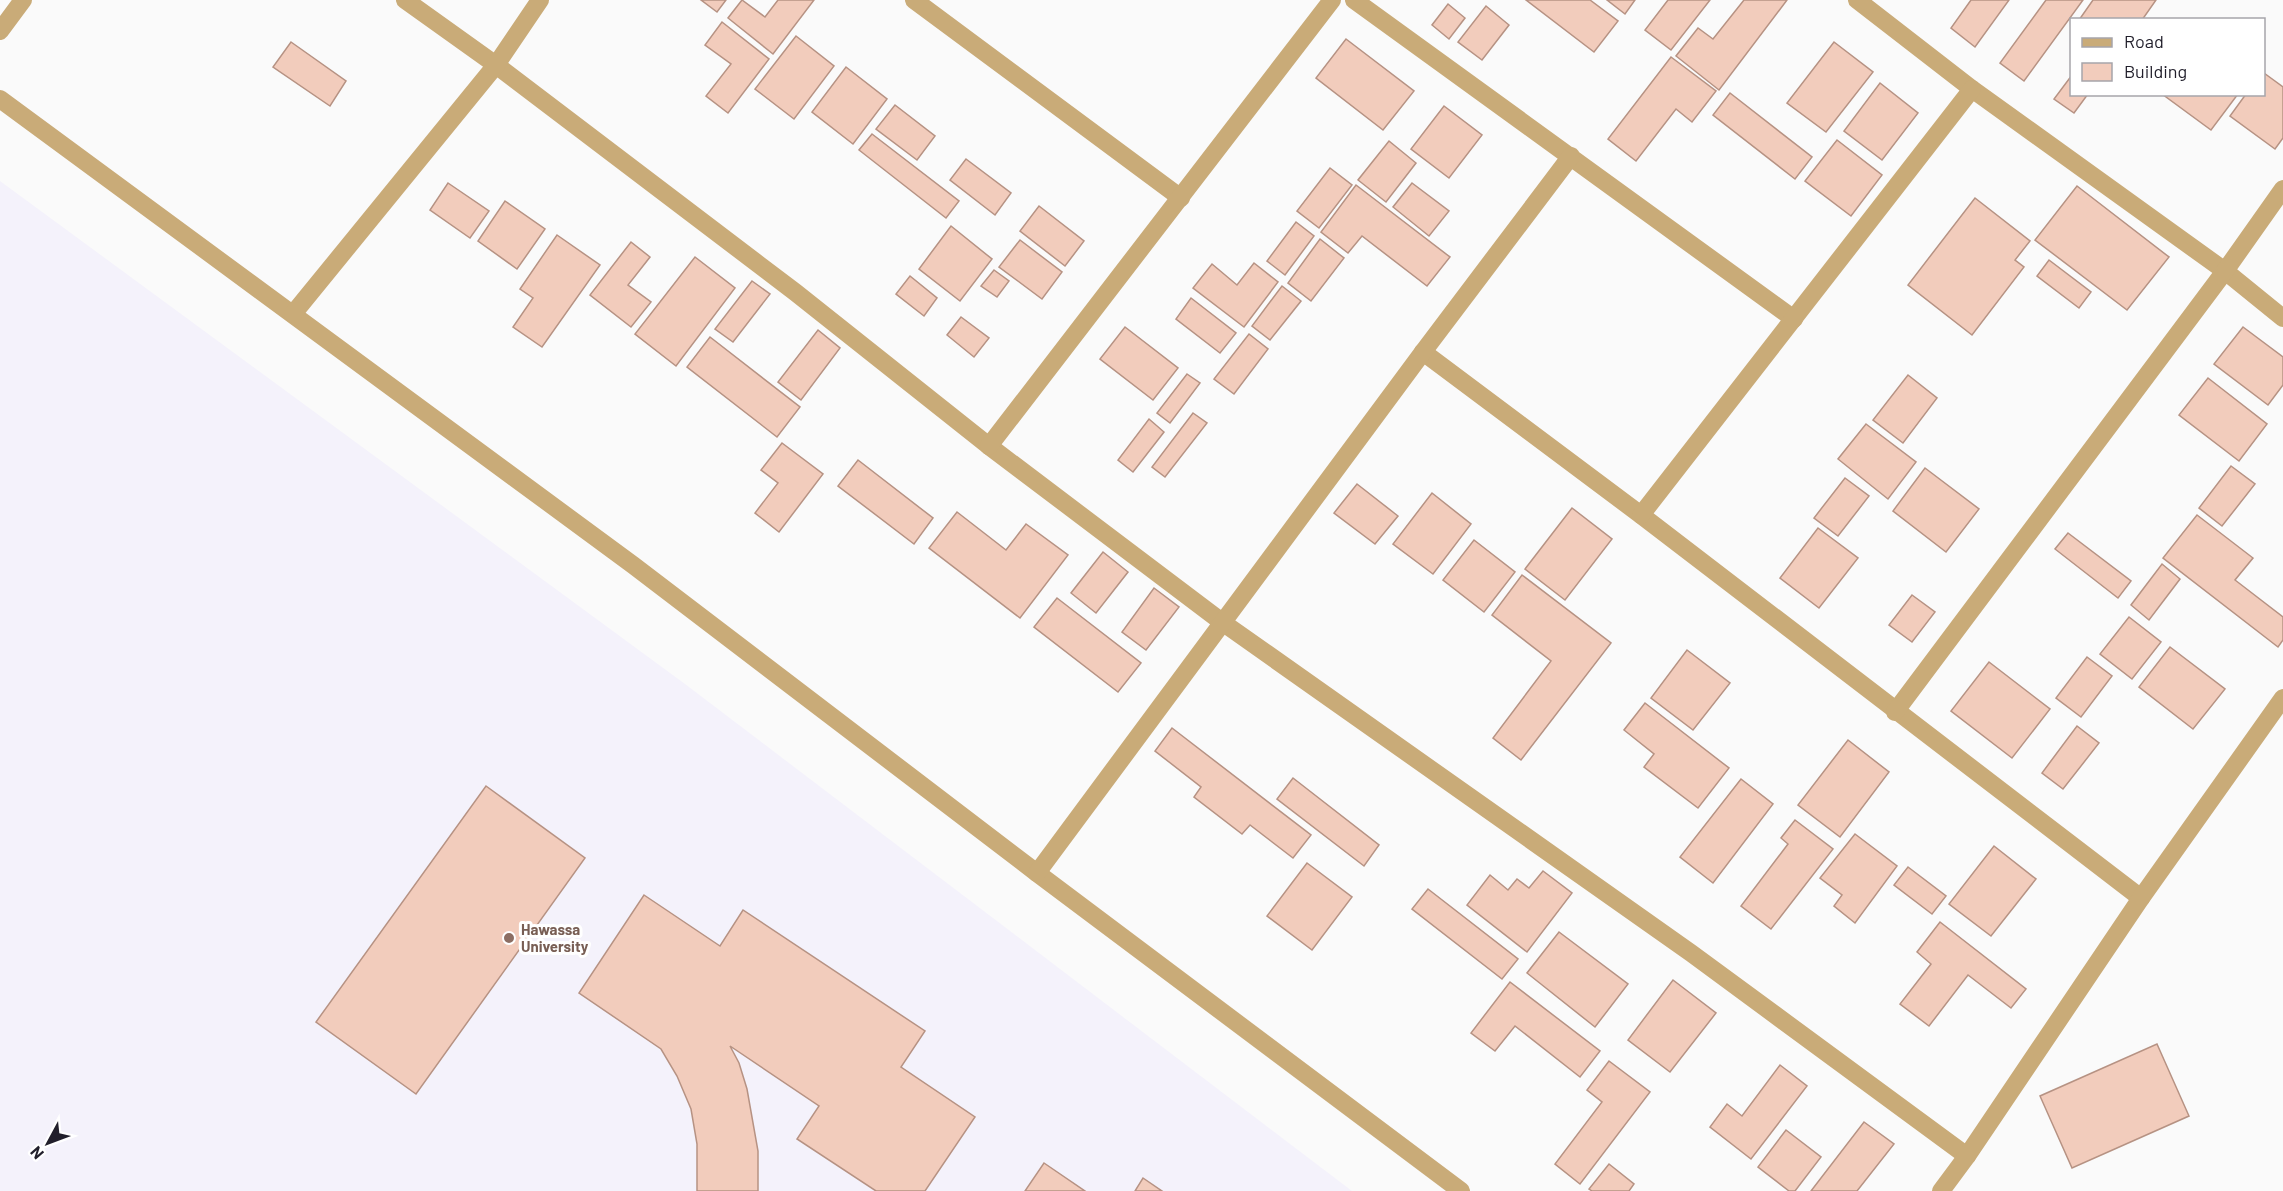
<svg xmlns="http://www.w3.org/2000/svg" width="2283" height="1191" font-family="Barlow,sans-serif">
<style>
.built{fill:#f4f2fb}
.building{fill:#f2ccbc;stroke:#b69283;stroke-width:1.5}
.lines{fill:none;stroke-linecap:round;stroke-linejoin:round}
.minor{stroke:#c9ab78;stroke-width:18}
.education-dot{fill:#8d6e63;stroke:#fff;stroke-width:2}
.labels{text-anchor:middle;dominant-baseline:central;stroke-width:6;stroke-linejoin:round;paint-order:stroke}
.education-label{font-size:15px;font-weight:bold;fill:#785e54;stroke:#fff;text-anchor:start}
</style>
<rect width="100%" height="100%" fill="#fafafa"/>
<!-- built -->
<polygon class="built" points="0,181 685,684 1352,1191 0,1191"/>
<!-- building -->
<g class="building">
<polygon points="701,0 726,0 717,12"/>
<polygon points="742,0 765,17 778,0 814,0 773,54 728,18"/>
<polygon points="1526,0 1590,0 1618,21 1594,52"/>
<polygon points="1607,0 1635,0 1625,14"/>
<polygon points="1668,0 1710,0 1671,50 1645,30"/>
<polygon points="1744,0 1787,0 1719,90 1676,56 1698,28 1713,39"/>
<polygon points="1971,0 2009,0 1975,47 1951,28"/>
<polygon points="2046,0 2083,0 2024,81 2000,63"/>
<polygon points="2093,0 2156,0 2142,20 2079,20"/>
<polygon points="1448,4 1465,18 1449,39 1432,25"/>
<polygon points="1486,6 1509,25 1482,60 1458,42"/>
<polygon points="722,22 769,59 728,113 706,96 731,64 705,45"/>
<polygon points="796,36 834,66 794,119 755,89"/>
<polygon points="1346,39 1414,91 1383,130 1316,78"/>
<polygon points="291,42 346,81 330,106 273,67"/>
<polygon points="1834,42 1873,72 1826,132 1787,103"/>
<polygon points="1671,57 1716,91 1692,122 1676,109 1636,161 1608,139"/>
<polygon points="846,67 887,99 853,144 812,112"/>
<polygon points="2264,73 2283,87 2283,138 2275,149 2230,116 2246,94 2264,94"/>
<polygon points="2072,75 2072,94 2088,94 2074,113 2054,99"/>
<polygon points="1880,83 1918,113 1882,160 1844,131"/>
<polygon points="1730,93 1812,157 1795,179 1713,115"/>
<polygon points="2162,94 2238,94 2211,130"/>
<polygon points="895,105 935,136 917,160 876,129"/>
<polygon points="1444,106 1482,135 1449,178 1411,149"/>
<polygon points="872,134 959,201 946,218 859,150"/>
<polygon points="1837,140 1882,175 1851,216 1805,181"/>
<polygon points="1389,141 1416,163 1386,202 1358,180"/>
<polygon points="966,159 1011,193 995,215 950,180"/>
<polygon points="1330,168 1352,185 1319,228 1297,211"/>
<polygon points="448,183 489,211 470,238 430,210"/>
<polygon points="1412,183 1449,211 1429,236 1393,207"/>
<polygon points="1356,185 1450,257 1427,286 1362,236 1348,253 1321,232"/>
<polygon points="2077,186 2169,257 2127,310 2035,240"/>
<polygon points="1975,198 2030,241 2015,260 2024,267 1972,335 1908,285"/>
<polygon points="505,201 545,229 517,269 478,241"/>
<polygon points="1039,206 1084,241 1065,266 1020,231"/>
<polygon points="1296,222 1314,236 1285,275 1267,261"/>
<polygon points="951,226 992,259 960,301 919,269"/>
<polygon points="557,235 600,265 542,347 513,327 533,298 520,289"/>
<polygon points="1320,239 1344,258 1311,301 1288,283"/>
<polygon points="1020,240 1062,272 1042,299 999,267"/>
<polygon points="631,242 650,257 628,285 651,302 631,327 590,295"/>
<polygon points="695,257 735,288 676,366 635,334"/>
<polygon points="2049,260 2091,292 2079,308 2037,276"/>
<polygon points="1254,263 1278,282 1244,327 1193,288 1212,264 1237,285"/>
<polygon points="994,270 1009,281 997,297 981,286"/>
<polygon points="910,276 937,298 924,316 896,294"/>
<polygon points="752,281 770,294 733,342 715,329"/>
<polygon points="1282,286 1301,301 1270,340 1252,326"/>
<polygon points="1191,298 1236,333 1220,353 1176,319"/>
<polygon points="961,317 989,338 974,357 947,335"/>
<polygon points="1125,327 1178,368 1153,400 1100,359"/>
<polygon points="2243,327 2283,357 2283,385 2268,405 2214,364"/>
<polygon points="818,330 840,348 801,400 778,382"/>
<polygon points="1249,334 1268,349 1234,394 1214,379"/>
<polygon points="710,337 800,407 777,437 687,367"/>
<polygon points="1187,374 1200,383 1170,423 1157,413"/>
<polygon points="1908,375 1937,398 1903,443 1873,420"/>
<polygon points="2208,378 2267,424 2239,461 2179,415"/>
<polygon points="1193,413 1207,423 1165,477 1152,467"/>
<polygon points="1149,419 1164,432 1133,472 1118,460"/>
<polygon points="1866,424 1916,462 1888,499 1838,459"/>
<polygon points="782,443 823,474 779,532 755,513 778,483 761,470"/>
<polygon points="858,460 933,518 914,544 838,486"/>
<polygon points="2231,466 2255,484 2222,526 2199,508"/>
<polygon points="1925,468 1979,509 1946,552 1893,511"/>
<polygon points="1845,478 1869,496 1838,536 1814,518"/>
<polygon points="1357,484 1398,516 1375,544 1334,513"/>
<polygon points="1432,493 1471,524 1433,574 1393,544"/>
<polygon points="1572,508 1612,539 1565,600 1525,569"/>
<polygon points="957,512 1006,550 1026,524 1068,555 1020,618 929,548"/>
<polygon points="2197,515 2253,558 2235,580 2283,617 2283,640 2278,647 2163,558"/>
<polygon points="1818,528 1858,558 1819,608 1780,578"/>
<polygon points="2068,533 2131,581 2118,598 2055,549"/>
<polygon points="1474,540 1515,572 1484,612 1443,580"/>
<polygon points="1103,552 1128,572 1096,613 1071,593"/>
<polygon points="2162,564 2180,579 2149,620 2131,605"/>
<polygon points="1522,575 1611,643 1521,760 1493,738 1551,661 1492,615"/>
<polygon points="1154,588 1179,607 1146,650 1122,632"/>
<polygon points="1912,595 1935,612 1912,642 1889,625"/>
<polygon points="1057,598 1141,663 1118,692 1034,627"/>
<polygon points="2129,617 2161,642 2132,679 2100,654"/>
<polygon points="2170,647 2225,689 2193,729 2139,687"/>
<polygon points="1687,650 1730,683 1693,730 1651,698"/>
<polygon points="2087,657 2112,676 2081,717 2056,698"/>
<polygon points="1989,662 2050,709 2012,758 1951,711"/>
<polygon points="1645,703 1729,768 1698,808 1644,767 1654,754 1624,730"/>
<polygon points="2077,726 2099,743 2063,789 2042,773"/>
<polygon points="1172,728 1311,835 1293,858 1250,825 1242,834 1194,797 1201,787 1155,751"/>
<polygon points="1848,740 1889,772 1840,837 1798,805"/>
<polygon points="1293,778 1379,845 1364,866 1277,799"/>
<polygon points="1741,779 1773,804 1713,883 1680,857"/>
<polygon points="486,786 585,858 416,1094 316,1022"/>
<polygon points="1795,820 1833,849 1771,929 1741,906 1788,844 1781,838"/>
<polygon points="1855,834 1897,866 1855,923 1834,906 1842,895 1820,878"/>
<polygon points="1994,846 2036,879 1991,936 1949,904"/>
<polygon points="1307,863 1352,897 1312,950 1267,916"/>
<polygon points="1908,867 1946,896 1932,914 1894,885"/>
<polygon points="1543,871 1572,893 1527,952 1467,905 1490,875 1508,890 1517,879 1529,888"/>
<polygon points="1428,889 1518,959 1502,979 1412,909"/>
<polygon points="644,895 720,946 743,910 925,1031 901,1067 975,1117 925,1191 876,1191 797,1139 819,1106 730,1046 739,1063 747,1089 758,1151 758,1191 697,1191 697,1144 691,1109 677,1076 661,1049 579,993"/>
<polygon points="1940,922 2026,989 2011,1008 1968,975 1929,1026 1900,1004 1931,964 1917,952"/>
<polygon points="1559,932 1628,984 1595,1027 1527,973"/>
<polygon points="1673,980 1716,1013 1670,1072 1628,1040"/>
<polygon points="1510,982 1600,1051 1580,1077 1515,1026 1495,1051 1471,1033"/>
<polygon points="2157,1044 2189,1116 2072,1168 2040,1096"/>
<polygon points="1609,1061 1650,1092 1580,1184 1555,1164 1602,1102 1587,1090"/>
<polygon points="1780,1065 1807,1086 1751,1159 1710,1127 1727,1104 1742,1116"/>
<polygon points="1864,1122 1894,1144 1857,1191 1811,1191"/>
<polygon points="1786,1130 1821,1157 1795,1191 1789,1191 1758,1167"/>
<polygon points="1044,1163 1085,1191 1025,1191"/>
<polygon points="1609,1164 1634,1184 1629,1191 1592,1191 1589,1189"/>
<polygon points="1143,1178 1162,1191 1135,1191"/>
</g>
<g class="lines">
<!-- minor -->
<g class="minor">
<polyline points="405,0 496,65 795,292 989,446 1222,622 1691,953 1967,1156"/>
<polyline points="914,0 1181,198"/>
<polyline points="1354,0 1794,319"/>
<polyline points="1857,0 1972,89 2225,271 2283,318"/>
<polyline points="0,31 23,0"/>
<polyline points="0,99 633,565 1037,873 1461,1191"/>
<polyline points="293,314 496,65 540,0"/>
<polyline points="1423,352 1641,515 2141,898"/>
<polyline points="989,446 1332,0"/>
<polyline points="1641,515 1972,89"/>
<polyline points="1895,712 2225,271 2283,189"/>
<polyline points="1037,873 1423,352 1571,156"/>
<polyline points="1941,1191 1967,1156 2141,898 2283,698"/>
</g>
</g>
<!-- markers -->
<circle class="education-dot" cx="509" cy="938" r="6"/>
<g class="labels">
<!-- education labels -->
<g class="education-label">
<text x="521" y="929">Hawassa<tspan x="521" dy="17">University</tspan></text>
</g>
</g>
<!-- legend -->
<rect x="2070" y="18" width="195" height="78" fill="#ffffff" stroke="#a6a5aa" stroke-width="1.5"/>
<rect x="2082" y="38" width="30" height="9" fill="#c9ab78" stroke="#a6a5aa" stroke-width="1.5"/>
<text x="2124" y="48" font-size="18" fill="#211f2b">Road</text>
<rect x="2082" y="63" width="30" height="18" fill="#f2ccbc" stroke="#a6a5aa" stroke-width="1.5"/>
<text x="2124" y="78" font-size="18" fill="#211f2b">Building</text>
<!-- north arrow -->
<g transform="translate(48 1143) rotate(229)" stroke="#ffffff" stroke-width="4.5" paint-order="stroke">
<path d="M0-4.5L10 22L0 15L-10 22Z" fill="#211f2b"/>
<text y="-9" font-size="16" font-weight="bold" text-anchor="middle" fill="#211f2b">N</text>
</g>
</svg>
